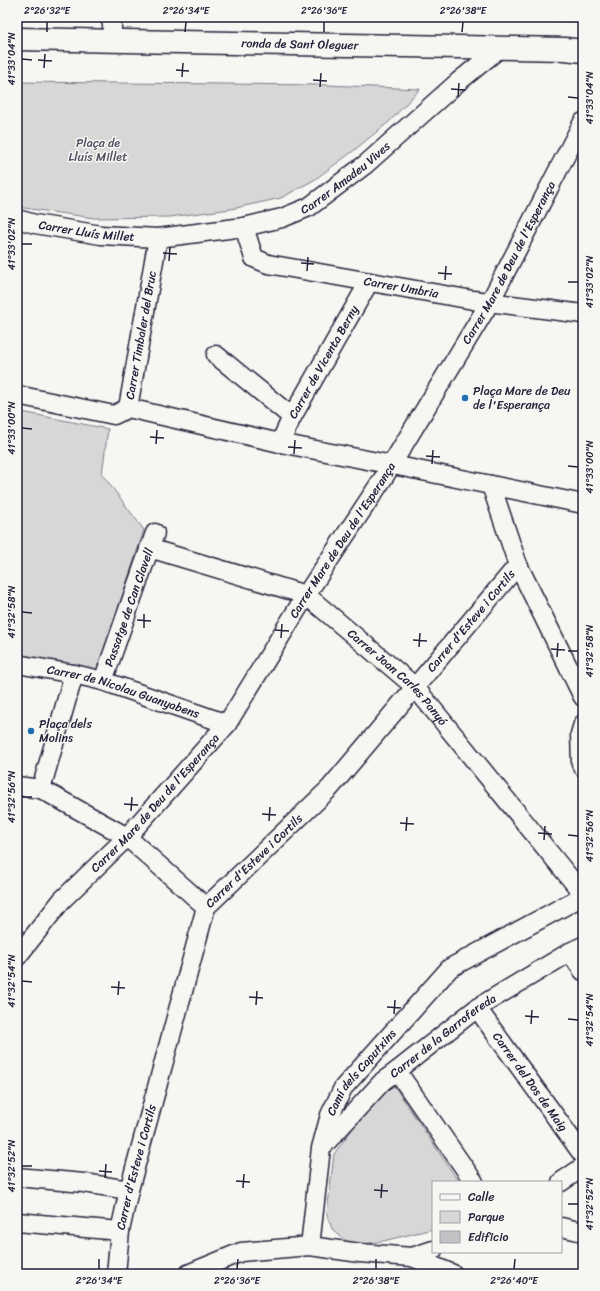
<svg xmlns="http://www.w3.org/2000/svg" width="600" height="1291" font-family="Sriracha,sans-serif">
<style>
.green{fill:#d7d7d7;stroke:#7c7c89}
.building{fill:#c2c2c4;stroke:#22223b}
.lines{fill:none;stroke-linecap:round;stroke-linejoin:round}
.minor-casing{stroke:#22223b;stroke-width:21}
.tertiary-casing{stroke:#22223b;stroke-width:25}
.minor{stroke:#f6f6f2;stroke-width:18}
.tertiary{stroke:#f6f6f2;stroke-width:22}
.ticks{fill:none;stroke:#22223b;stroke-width:1.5}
.poi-dot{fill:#1f6fb2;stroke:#f6f6f2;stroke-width:1.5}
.labels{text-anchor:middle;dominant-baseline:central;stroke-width:3;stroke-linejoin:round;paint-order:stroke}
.street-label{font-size:12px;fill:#22223b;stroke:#f6f6f2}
.park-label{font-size:12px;fill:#4f4f62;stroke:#f6f6f2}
.poi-label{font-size:12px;fill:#22223b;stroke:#f6f6f2;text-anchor:start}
.neatline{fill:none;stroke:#22223b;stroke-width:1.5}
.ticks-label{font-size:10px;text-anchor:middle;fill:#22223b}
</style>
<rect width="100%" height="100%" fill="#f6f6f2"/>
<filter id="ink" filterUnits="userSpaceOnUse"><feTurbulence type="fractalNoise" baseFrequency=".025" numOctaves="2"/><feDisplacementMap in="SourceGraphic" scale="8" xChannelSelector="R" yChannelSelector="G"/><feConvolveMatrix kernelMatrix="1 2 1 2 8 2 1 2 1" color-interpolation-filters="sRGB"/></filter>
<g filter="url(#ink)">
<!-- green -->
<g class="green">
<polygon points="17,82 327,85 420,89 390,121 352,152 314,180 281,198 231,209 170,217 94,218 17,207"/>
<polygon points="17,411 108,429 102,474 144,530 96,675 17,657"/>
<polygon points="393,1084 459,1182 433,1182 433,1229 383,1241 364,1244 346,1241 332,1229 327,1213 334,1154 377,1095"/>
</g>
<!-- building -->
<polygon class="building" points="507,17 583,17 583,22 507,19"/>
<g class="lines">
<!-- minor casing -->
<g class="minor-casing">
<g id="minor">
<polyline points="109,17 112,22 112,41"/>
<path id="s1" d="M17,219l18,5 66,11 57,3 86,-11 38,-9 27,-11 57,-43 92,-82 42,-34"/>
<path id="s2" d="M244,227l10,31 14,6 205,36 110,14"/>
<polyline points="216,355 292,417"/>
<polyline points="17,395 114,415 128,408 280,443 403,467 583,504"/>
<path id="s3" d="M128,408l30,-170"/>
<path id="s4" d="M280,443l12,-26 77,-135"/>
<polyline points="491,485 518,565 583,697"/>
<path id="s5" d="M149,548l157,47 108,91 169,208"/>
<path id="s6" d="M17,664l57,10 29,7 124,43"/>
<path id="s7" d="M103,681l52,-148"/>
<polyline points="583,724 580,734 581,764 583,767"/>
<polyline points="17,786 41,789 127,837 206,907"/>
<polyline points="41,789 74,674"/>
<polyline points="570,952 583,971"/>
<path id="s8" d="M17,957l45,-57 65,-63 100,-113 79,-129 78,-118 106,-175 93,-180"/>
<path id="s9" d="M477,1008l106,147"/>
<polyline points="397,1071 474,1182"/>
<path id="s10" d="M324,1145l59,-64 14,-10 80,-63 93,-56 13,-6"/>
<polyline points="17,1177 84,1183 129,1190"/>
<polyline points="561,1182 583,1167"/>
<polyline points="17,1222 120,1231"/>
<polyline points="561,1227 583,1232"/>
<path id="s11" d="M310,1246l11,-98 9,-33 13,-27 107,-120 133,-72"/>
<polyline points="412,1257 433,1250"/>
<path id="s12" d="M116,1274l4,-43 9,-41 77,-283 124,-119 188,-223"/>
<polyline points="188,1274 241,1252 310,1246 360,1253 412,1257 453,1274"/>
</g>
</g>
<!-- tertiary casing -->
<g class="tertiary-casing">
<g id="tertiary">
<path id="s13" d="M17,39l548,10 18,2"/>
</g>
</g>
<!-- minor -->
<use href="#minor" class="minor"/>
<!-- tertiary -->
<use href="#tertiary" class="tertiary"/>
</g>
</g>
<!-- ticks -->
<path class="ticks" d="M47,32v-10M185,32l1,-10M324,32v-10M462,32l1,-10M22,59l10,1M38,60l14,1M44,68l1,-14M176,70l13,1M182,77l1,-14M313,80l14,1M320,87l1,-14M451,89l14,1M458,97l1,-14M568,97l10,1M22,244h10M163,253l14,1M169,261l1,-14M301,263l13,1M307,271l1,-14M438,273l14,1M445,280l1,-14M568,282h10M22,428l10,1M150,437l14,1M156,444l1,-14M288,447l14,1M294,454l1,-14M426,456l14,1M432,464l1,-14M568,466l10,1M22,612l10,1M137,620l14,1M144,628v-14M275,630l14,1M281,638l1,-14M413,640l14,1M419,647l1,-14M551,649l14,1M568,651h10M557,657l1,-14M22,797h10M124,804l14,1M131,811l1,-14M262,814l14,1M269,821l1,-14M400,823l14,1M406,831l1,-14M538,833l14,1M568,835l10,1M544,840l1,-14M22,981l10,1M111,987l14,1M118,995l1,-14M249,997l14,1M256,1005l1,-14M387,1007l14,1M394,1014l1,-14M525,1016l14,1M568,1019l10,1M531,1024l1,-14M22,1166h10M99,1171l13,1M105,1178l1,-14M236,1181l14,1M243,1188l1,-14M374,1190l14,1M381,1198l1,-14M568,1204h10M99,1269v-10M237,1269l1,-10M376,1269v-10M514,1269l1,-10"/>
<!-- markers -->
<g class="poi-dot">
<circle cx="465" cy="398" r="4"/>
<circle cx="31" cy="731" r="4"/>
</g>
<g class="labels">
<!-- street labels -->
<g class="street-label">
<text stroke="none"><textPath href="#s13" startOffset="283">ronda de Sant Oleguer</textPath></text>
<text stroke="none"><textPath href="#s1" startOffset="344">Carrer Amadeu Vives</textPath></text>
<text stroke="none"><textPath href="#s1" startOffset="71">Carrer Lluís Millet</textPath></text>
<text stroke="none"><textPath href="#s8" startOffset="855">Carrer Mare de Deu de l'Esperança</textPath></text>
<text stroke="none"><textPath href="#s2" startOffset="183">Carrer Umbria</textPath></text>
<text stroke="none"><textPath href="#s3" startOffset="74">Carrer Timbaler del Bruc</textPath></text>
<text stroke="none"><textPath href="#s4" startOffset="92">Carrer de Vicenta Berny</textPath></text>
<text stroke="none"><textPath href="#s8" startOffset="531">Carrer Mare de Deu de l'Esperança</textPath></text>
<text stroke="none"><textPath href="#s7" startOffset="78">Passatge de Can Clavell</textPath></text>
<text stroke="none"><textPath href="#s12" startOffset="769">Carrer d'Esteve i Cortils</textPath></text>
<text stroke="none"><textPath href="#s5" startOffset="287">Carrer Joan Carles Panyó</textPath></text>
<text stroke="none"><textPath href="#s6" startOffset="110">Carrer de Nicolau Guanyabens</textPath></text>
<text stroke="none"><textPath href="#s8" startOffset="207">Carrer Mare de Deu de l'Esperança</textPath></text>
<text stroke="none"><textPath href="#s12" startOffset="445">Carrer d'Esteve i Cortils</textPath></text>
<text stroke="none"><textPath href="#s10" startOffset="162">Carrer de la Garrofereda</textPath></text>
<text stroke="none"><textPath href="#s11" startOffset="186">Camí dels Caputxins</textPath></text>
<text stroke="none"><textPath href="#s9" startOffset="91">Carrer del Dos de Maig</textPath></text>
<text stroke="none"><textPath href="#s12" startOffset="109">Carrer d'Esteve i Cortils</textPath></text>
</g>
<!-- park labels -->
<g class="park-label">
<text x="98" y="143">Plaça de<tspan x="98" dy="14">Lluís Millet</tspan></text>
</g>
<!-- poi labels -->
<g class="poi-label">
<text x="473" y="391">Plaça Mare de Deu<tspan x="473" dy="14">de l'Esperança</tspan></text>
<text x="39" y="724">Plaça dels<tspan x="39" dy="14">Molins</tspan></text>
</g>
</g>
<!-- margin -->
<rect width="600" height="1291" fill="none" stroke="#f6f6f2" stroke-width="44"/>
<!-- legend -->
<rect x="432" y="1181" width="130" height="72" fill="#f6f6f2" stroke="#a1a1a9"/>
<rect x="440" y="1194" width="20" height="6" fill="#f6f6f2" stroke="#a1a1a9"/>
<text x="468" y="1201" font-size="12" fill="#22223b">Calle</text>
<rect x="440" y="1211" width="20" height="12" fill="#d7d7d7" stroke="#a1a1a9"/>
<text x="468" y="1221" font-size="12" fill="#22223b">Parque</text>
<rect x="440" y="1231" width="20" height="12" fill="#c2c2c4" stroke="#a1a1a9"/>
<text x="468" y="1241" font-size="12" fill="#22223b">Edificio</text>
<rect x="22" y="22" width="556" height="1247" class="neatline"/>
<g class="ticks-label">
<text x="47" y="14">2°26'32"E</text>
<text x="186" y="14">2°26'34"E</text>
<text x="324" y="14">2°26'36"E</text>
<text x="463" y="14">2°26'38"E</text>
<text transform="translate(11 59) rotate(-90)" y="4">41°33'04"N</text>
<text transform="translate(589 98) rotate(-90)" y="4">41°33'04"N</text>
<text transform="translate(11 244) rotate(-90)" y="4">41°33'02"N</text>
<text transform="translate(589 282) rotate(-90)" y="4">41°33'02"N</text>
<text transform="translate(11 428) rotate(-90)" y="4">41°33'00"N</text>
<text transform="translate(589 467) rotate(-90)" y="4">41°33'00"N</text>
<text transform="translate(11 612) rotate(-90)" y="4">41°32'58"N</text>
<text transform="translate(589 651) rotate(-90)" y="4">41°32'58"N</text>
<text transform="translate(11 797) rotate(-90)" y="4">41°32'56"N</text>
<text transform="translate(589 836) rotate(-90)" y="4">41°32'56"N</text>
<text transform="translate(11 981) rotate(-90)" y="4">41°32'54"N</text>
<text transform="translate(589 1020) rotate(-90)" y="4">41°32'54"N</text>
<text transform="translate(11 1166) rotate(-90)" y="4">41°32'52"N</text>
<text transform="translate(589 1204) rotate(-90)" y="4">41°32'52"N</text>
<text x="99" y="1284">2°26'34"E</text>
<text x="237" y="1284">2°26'36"E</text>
<text x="376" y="1284">2°26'38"E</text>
<text x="514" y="1284">2°26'40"E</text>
</g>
</svg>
